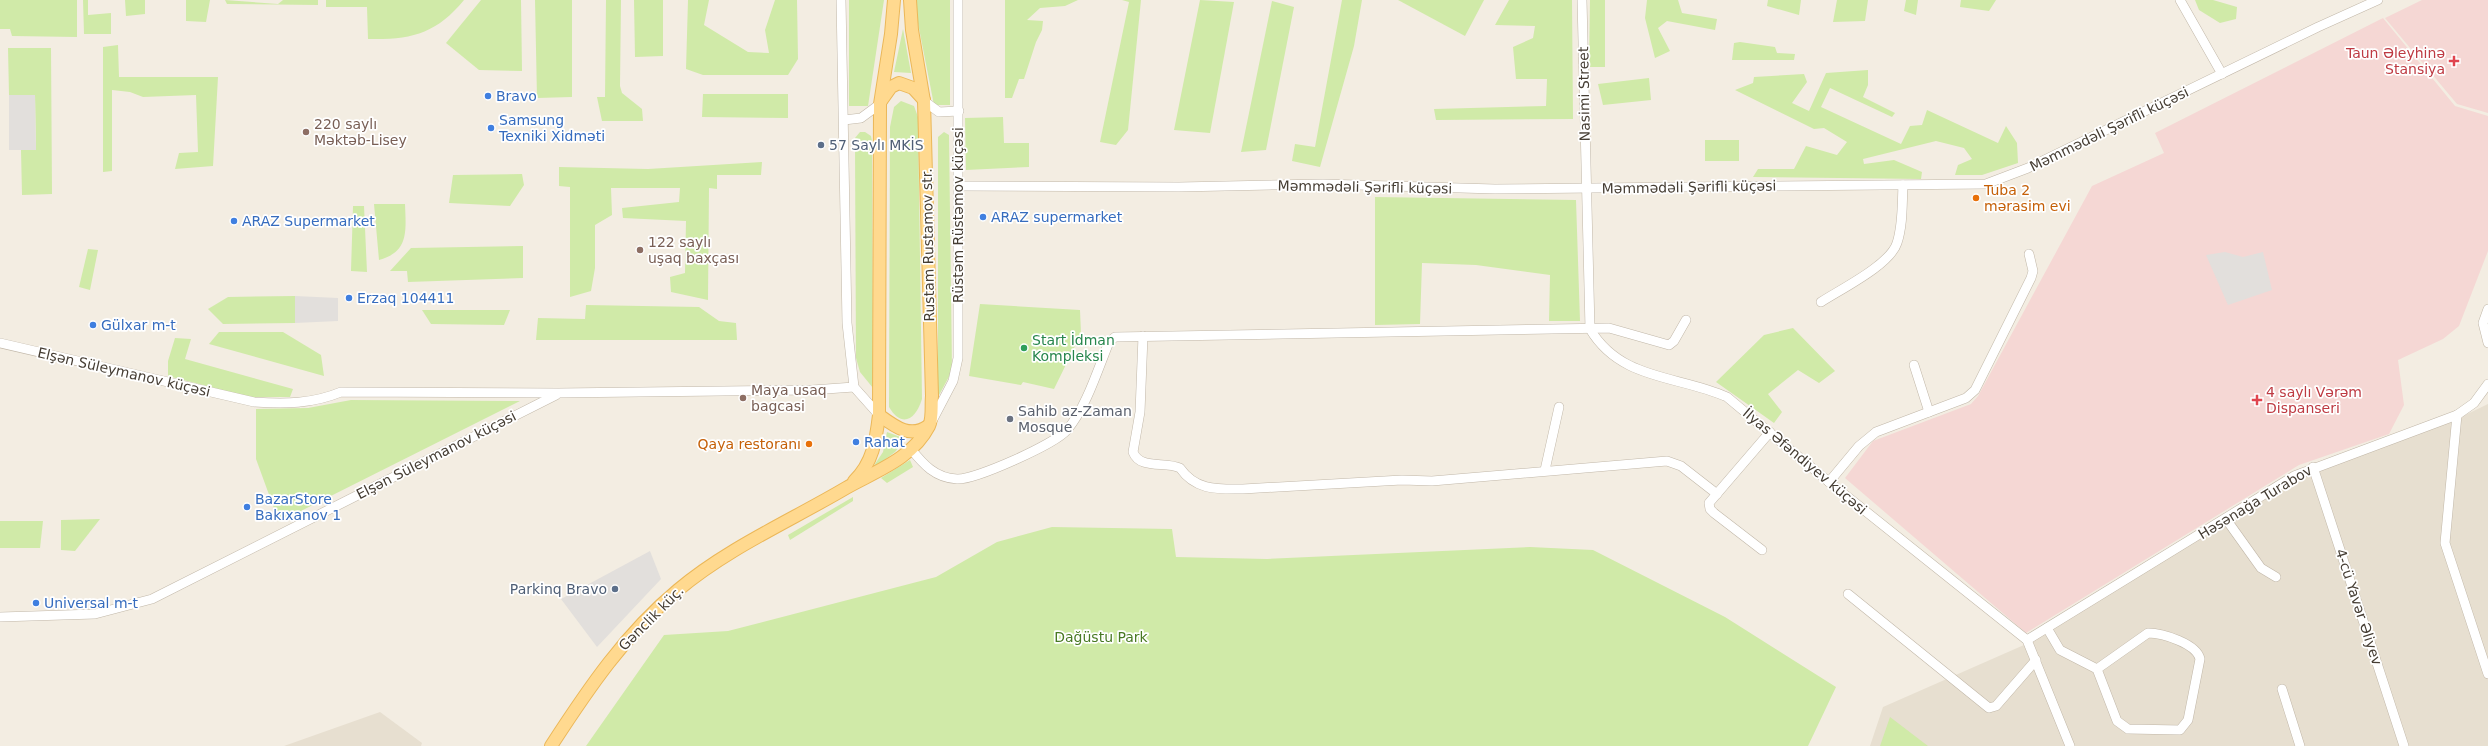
<svg xmlns="http://www.w3.org/2000/svg" width="2488" height="746" font-family="'DejaVu Sans',sans-serif">
<style>
.residential{fill:#e7dfd0}
.medical{fill:#f5d7d4}
.green{fill:#d0eaa8}
.parking{fill:#e2dfdc}
.lines{fill:none;stroke-linecap:round;stroke-linejoin:round}
.minor-casing{stroke:#c1b7a8;stroke-width:10}
.major-casing{stroke:#ebb758;stroke-width:14}
.minor{stroke:#fff;stroke-width:9}
.major{stroke:#ffd98f;stroke-width:12}
.health-dot{fill:#e0444e;stroke:#fff;stroke-width:1.5}
.shop-dot{fill:#3f7fe0;stroke:#fff;stroke-width:1.5}
.education-dot{fill:#8d6e63;stroke:#fff;stroke-width:1.5}
.service-dot{fill:#5c6f8a;stroke:#fff;stroke-width:1.5}
.food-dot{fill:#e8710a;stroke:#fff;stroke-width:1.5}
.leisure-dot{fill:#2e9e5b;stroke:#fff;stroke-width:1.5}
.worship-dot{fill:#6b7280;stroke:#fff;stroke-width:1.5}
.labels{text-anchor:middle;dominant-baseline:central;stroke-width:3.5;stroke-linejoin:round;paint-order:stroke}
.health-label{font-size:14px;fill:#be3a42;stroke:#fff;text-anchor:end}
.street-label{font-size:14px;fill:#453d33;stroke:#fff}
.shop-label{font-size:14px;fill:#366cbe;stroke:#fff;text-anchor:start}
.education-label{font-size:14px;fill:#785e54;stroke:#fff;text-anchor:start}
.service-label{font-size:14px;fill:#4e5e75;stroke:#fff;text-anchor:start}
.food-label{font-size:14px;fill:#c56008;stroke:#fff;text-anchor:start}
.leisure-label{font-size:14px;fill:#27864d;stroke:#fff;text-anchor:start}
.worship-label{font-size:14px;fill:#5b616d;stroke:#fff;text-anchor:start}
.park-label{font-size:14px;fill:#487923;stroke:#fff}
</style>
<rect width="100%" height="100%" fill="#f3ede2"/>
<!-- residential -->
<g class="residential">
<polygon points="2488,404 2488,746 1870,746 1883,707 2033,641 2294,481 2461,417"/>
<polygon points="380,712 422,743 421,746 284,746"/>
</g>
<!-- medical -->
<g class="medical">
<polygon points="2422,0 2488,0 2488,113 2457,104 2385,18"/>
<polygon points="2383,18 2455,106 2488,116 2488,251 2459,326 2443,339 2398,360 2404,405 2389,434 2299,465 2026,633 1845,478 1873,441 1971,404 1978,396 2092,186 2164,153 2155,133"/>
</g>
<!-- green -->
<g class="green">
<polygon points="0,0 77,0 77,37 12,36 10,29 0,29"/>
<polygon points="83,0 88,0 88,15 111,13 111,34 84,34"/>
<polygon points="125,0 145,0 145,14 126,16"/>
<polygon points="186,0 210,0 206,22 186,21"/>
<polygon points="225,0 278,4 283,0 318,0 318,5 227,4"/>
<path d="M326,0h138c-28,34 -53,40 -96,39l-1,-32h-41z"/>
<polygon points="481,0 521,0 522,71 479,70 446,43"/>
<polygon points="535,0 572,0 572,97 537,98"/>
<polygon points="606,0 621,0 620,86 622,93 642,109 643,121 602,121 597,97 605,97"/>
<polygon points="634,0 663,0 663,56 635,57"/>
<polygon points="688,0 709,0 704,25 748,52 769,53 765,30 775,0 797,0 798,59 788,75 703,75 686,69"/>
<polygon points="849,0 884,0 868,106 849,106"/>
<polygon points="916,0 950,0 950,105 934,105 916,13"/>
<polygon points="1005,0 1078,0 1065,6 1040,8 1027,20 1043,21 1042,30 1036,42 1024,79 1019,79 1012,98 1005,98"/>
<polygon points="1122,0 1141,0 1128,130 1116,145 1100,142 1129,2"/>
<polygon points="1200,0 1234,2 1210,133 1174,130"/>
<polygon points="1342,0 1362,0 1354,46 1320,167 1292,161 1295,144 1315,147"/>
<polygon points="1398,0 1484,0 1465,36"/>
<polygon points="1509,0 1572,0 1573,119 1436,120 1434,109 1546,106 1547,79 1516,79 1513,47 1533,38 1535,26 1495,25"/>
<polygon points="1590,0 1605,0 1605,67 1589,67"/>
<polygon points="1647,0 1678,0 1682,13 1717,19 1715,30 1667,21 1658,28 1670,51 1655,58 1645,18"/>
<polygon points="1768,0 1801,0 1799,15 1767,6"/>
<polygon points="1837,0 1868,0 1865,21 1833,22"/>
<polygon points="1906,0 1918,0 1916,15 1904,11"/>
<polygon points="1961,0 1996,0 1989,11 1960,7"/>
<polygon points="2195,0 2213,0 2237,7 2236,19 2220,23 2199,10"/>
<polygon points="1272,1 1294,7 1266,150 1241,152"/>
<polygon points="903,29 911,73 894,72"/>
<polygon points="1740,42 1775,47 1777,53 1795,54 1794,60 1732,60 1734,43"/>
<polygon points="118,45 119,77 218,77 213,166 175,169 179,153 198,152 196,95 143,97 130,92 112,90 112,171 103,172 103,47"/>
<polygon points="8,48 51,48 52,194 22,195 21,150 36,150 35,95 9,95"/>
<polygon points="1868,70 1868,85 1863,97 1895,113 1892,117 1830,88 1821,107 1901,144 1910,126 1922,125 1927,110 1998,143 2006,126 2017,143 2018,163 1982,175 1955,175 1958,165 1972,159 1964,148 1936,141 1863,159 1864,164 1894,160 1922,172 1921,179 1753,177 1758,169 1794,169 1806,146 1837,155 1847,142 1824,128 1814,129 1735,90 1753,83 1754,77 1804,74 1807,82 1792,103 1809,111 1826,73"/>
<polygon points="1649,78 1651,100 1603,105 1598,84"/>
<polygon points="703,94 788,94 788,118 702,117"/>
<path d="M901,101l13,5 4,11 4,282c-6,20 -20,30 -33,8l1,-280 4,-20z"/>
<polygon points="1003,117 1004,143 1029,143 1029,167 966,170 965,118"/>
<polygon points="860,132 865,132 871,136 872,141 873,388 860,372 856,358 855,144 855,138"/>
<polygon points="944,132 949,135 952,371 938,397 938,137"/>
<rect x="1705" y="140" width="34" height="21"/>
<polygon points="762,162 761,175 717,175 717,189 709,188 708,300 671,292 670,277 685,273 686,221 623,218 622,208 679,202 680,188 611,188 612,215 595,225 595,268 591,291 570,297 570,187 559,186 559,167 648,169"/>
<polygon points="522,174 524,185 510,206 449,203 453,175"/>
<polygon points="1375,197 1576,200 1580,321 1549,321 1550,275 1476,265 1422,263 1420,324 1375,325"/>
<path d="M374,204h31c1,27 4,48 -26,56z"/>
<polygon points="353,206 364,206 367,272 351,271"/>
<polygon points="523,246 523,278 408,282 407,271 390,271 411,248"/>
<polygon points="88,249 98,250 90,290 79,287"/>
<polygon points="295,296 295,323 223,324 208,309 228,297"/>
<polygon points="980,304 1080,310 1081,334 1054,389 1023,382 1021,385 969,376"/>
<polygon points="586,305 699,307 719,321 736,323 737,340 536,340 538,318 585,319"/>
<polygon points="422,310 510,310 504,325 431,324"/>
<polygon points="1793,328 1835,371 1819,383 1798,370 1768,394 1782,412 1774,423 1716,382 1764,335"/>
<polygon points="219,332 283,332 321,355 324,376 209,344"/>
<polygon points="175,338 191,339 185,359 293,389 290,397 249,397 168,376 168,361"/>
<polygon points="351,400 520,401 279,522 256,459 256,409 308,408"/>
<polygon points="887,432 906,439 895,452 871,470 883,452"/>
<polygon points="910,460 913,467 887,483 881,478"/>
<polygon points="853,497 853,501 790,540 788,535"/>
<polygon points="100,519 75,551 61,550 61,520"/>
<polygon points="0,521 43,521 40,548 0,548"/>
<polygon points="1052,527 1172,529 1176,557 1267,559 1530,547 1593,550 1725,617 1836,687 1808,746 586,746 664,635 728,631 936,577 997,542"/>
<polygon points="1890,717 1928,746 1880,746"/>
</g>
<!-- parking -->
<g class="parking">
<polygon points="9,95 35,95 36,150 9,150"/>
<polygon points="2225,252 2243,257 2263,252 2272,290 2228,305 2206,255"/>
<polygon points="295,296 338,298 338,321 295,323"/>
<polygon points="650,551 661,579 597,647 561,599"/>
</g>
<g class="lines">
<!-- minor casing -->
<g class="minor-casing">
<g id="minor">
<polyline points="841,0 847,323 854,387 879,415"/>
<path d="M1582,0l8,329c31,52 88,46 137,68l102,85 198,158 43,106"/>
<polyline points="2180,0 2222,74"/>
<polyline points="924,101 939,112 959,111"/>
<polyline points="844,120 861,118 880,104"/>
<polyline points="960,186 1179,187 1323,184 1495,189 1986,184 2028,168 2318,27 2378,0"/>
<path d="M1821,302c20,-13 69,-37 76,-59 6,-18 5,-39 6,-58"/>
<polyline points="2488,309 2483,323 2488,343"/>
<path d="M1143,336l-3,76 -7,40c7,18 32,9 47,16 16,23 38,21 63,21l159,-9 30,1 235,-20 14,5 36,28"/>
<path d="M0,343l254,59c31,2 58,2 87,-10l217,1 254,-3 42,-3"/>
<polyline points="1914,365 1929,412"/>
<polyline points="2457,415 2445,543 2488,674"/>
<polyline points="931,423 953,381 958,358 958,0"/>
<path d="M911,449c12,15 24,29 46,30 18,1 98,-35 110,-49 19,-22 31,-61 42,-88l6,-5 494,-9 60,17 5,-4 12,-21"/>
<polyline points="2313,467 2404,746"/>
<polyline points="1545,470 1559,407"/>
<polyline points="1829,482 1859,446 1876,432 1966,398 1975,390 2031,278 2033,271 2029,254"/>
<polyline points="2226,519 2261,568 2276,577"/>
<polyline points="1762,550 1714,513 1710,509 1709,503 1770,432"/>
<polyline points="1848,594 1989,708 1996,706 2036,660"/>
<polyline points="0,617 95,614 152,599 556,395"/>
<path d="M2047,628l13,22 37,19 20,52 11,8 52,1 8,-10 12,-61c-3,-15 -37,-26 -52,-26l-51,36"/>
<polyline points="2027,640 2294,476 2457,415 2474,403 2488,384"/>
<polyline points="2282,689 2300,746"/>
</g>
</g>
<!-- major casing -->
<g class="major-casing">
<g id="major">
<polyline points="881,101 891,87 899,83 913,88 924,100"/>
<path d="M879,415c15,11 31,24 49,11"/>
<path d="M854,481c19,-18 22,-41 25,-66l1,-311 11,-70 3,-34"/>
<path d="M551,746c37,-57 75,-113 127,-156 50,-42 112,-69 168,-102 30,-17 66,-29 83,-62 4,-8 2,-21 3,-30l-8,-295 -12,-71 -2,-30"/>
</g>
</g>
<!-- minor -->
<use href="#minor" class="minor"/>
<!-- major -->
<use href="#major" class="major"/>
</g>
<!-- markers -->
<g class="health-dot">
<path d="M2452 55h4v4h4v4h-4v4h-4v-4h-4v-4h4z"/>
<path d="M2255 394h4v4h4v4h-4v4h-4v-4h-4v-4h4z"/>
</g>
<g class="shop-dot">
<circle cx="488" cy="96" r="4"/>
<circle cx="491" cy="128" r="4"/>
<circle cx="983" cy="217" r="4"/>
<circle cx="234" cy="221" r="4"/>
<circle cx="349" cy="298" r="4"/>
<circle cx="93" cy="325" r="4"/>
<circle cx="856" cy="442" r="4"/>
<circle cx="247" cy="507" r="4"/>
<circle cx="36" cy="603" r="4"/>
</g>
<g class="education-dot">
<circle cx="306" cy="132" r="4"/>
<circle cx="640" cy="250" r="4"/>
<circle cx="743" cy="398" r="4"/>
</g>
<g class="service-dot">
<circle cx="821" cy="145" r="4"/>
<circle cx="615" cy="589" r="4"/>
</g>
<g class="food-dot">
<circle cx="1976" cy="198" r="4"/>
<circle cx="809" cy="444" r="4"/>
</g>
<circle class="leisure-dot" cx="1024" cy="348" r="4"/>
<circle class="worship-dot" cx="1010" cy="419" r="4"/>
<g class="labels">
<!-- health labels -->
<g class="health-label">
<text x="2445" y="53">Taun Əleyhinə<tspan x="2445" dy="16">Stansiya</tspan></text>
<text x="2266" y="392" text-anchor="start">4 saylı Vərəm<tspan x="2266" dy="16">Dispanseri</tspan></text>
</g>
<!-- street labels -->
<g class="street-label">
<text transform="translate(1584 94) rotate(-91)">Nasimi Street</text>
<text transform="translate(2109 129) rotate(-26)">Məmmədəli Şərifli küçəsi</text>
<text transform="translate(1365 187) rotate(1)">Məmmədəli Şərifli küçəsi</text>
<text transform="translate(1689 187) rotate(-1)">Məmmədəli Şərifli küçəsi</text>
<text transform="translate(958 215) rotate(-90)">Rüstəm Rüstəmov küçəsi</text>
<text transform="translate(928 245) rotate(-91)">Rustam Rustamov str.</text>
<text transform="translate(124 372) rotate(13)">Elşən Süleymanov küçəsi</text>
<text transform="translate(436 455) rotate(-27)">Elşən Süleymanov küçəsi</text>
<text transform="translate(1805 461) rotate(40)">İlyas Əfəndiyev küçəsi</text>
<text transform="translate(2255 502) rotate(-31)">Həsənağa Turabov</text>
<text transform="translate(2359 607) rotate(72)">4-cü Yavər Əliyev</text>
<text transform="translate(651 618) rotate(-45)">Gənclik küç.</text>
</g>
<!-- shop labels -->
<g class="shop-label">
<text x="496" y="96">Bravo</text>
<text x="499" y="120">Samsung<tspan x="499" dy="16">Texniki Xidməti</tspan></text>
<text x="991" y="217">ARAZ supermarket</text>
<text x="242" y="221">ARAZ Supermarket</text>
<text x="357" y="298">Erzaq 104411</text>
<text x="101" y="325">Gülxar m-t</text>
<text x="864" y="442">Rahat</text>
<text x="255" y="499">BazarStore<tspan x="255" dy="16">Bakıxanov 1</tspan></text>
<text x="44" y="603">Universal m-t</text>
</g>
<!-- education labels -->
<g class="education-label">
<text x="314" y="124">220 saylı<tspan x="314" dy="16">Məktəb-Lisey</tspan></text>
<text x="648" y="242">122 saylı<tspan x="648" dy="16">uşaq baxçası</tspan></text>
<text x="751" y="390">Maya usaq<tspan x="751" dy="16">bagcasi</tspan></text>
</g>
<!-- service labels -->
<g class="service-label">
<text x="829" y="145">57 Saylı MKİS</text>
<text x="607" y="589" text-anchor="end">Parkinq Bravo</text>
</g>
<!-- food labels -->
<g class="food-label">
<text x="1984" y="190">Tuba 2<tspan x="1984" dy="16">mərasim evi</tspan></text>
<text x="801" y="444" text-anchor="end">Qaya restoranı</text>
</g>
<!-- leisure labels -->
<g class="leisure-label">
<text x="1032" y="340">Start İdman<tspan x="1032" dy="16">Kompleksi</tspan></text>
</g>
<!-- worship labels -->
<g class="worship-label">
<text x="1018" y="411">Sahib az-Zaman<tspan x="1018" dy="16">Mosque</tspan></text>
</g>
<!-- park labels -->
<g class="park-label">
<text x="1101" y="637">Dağüstu Park</text>
</g>
</g>
</svg>
